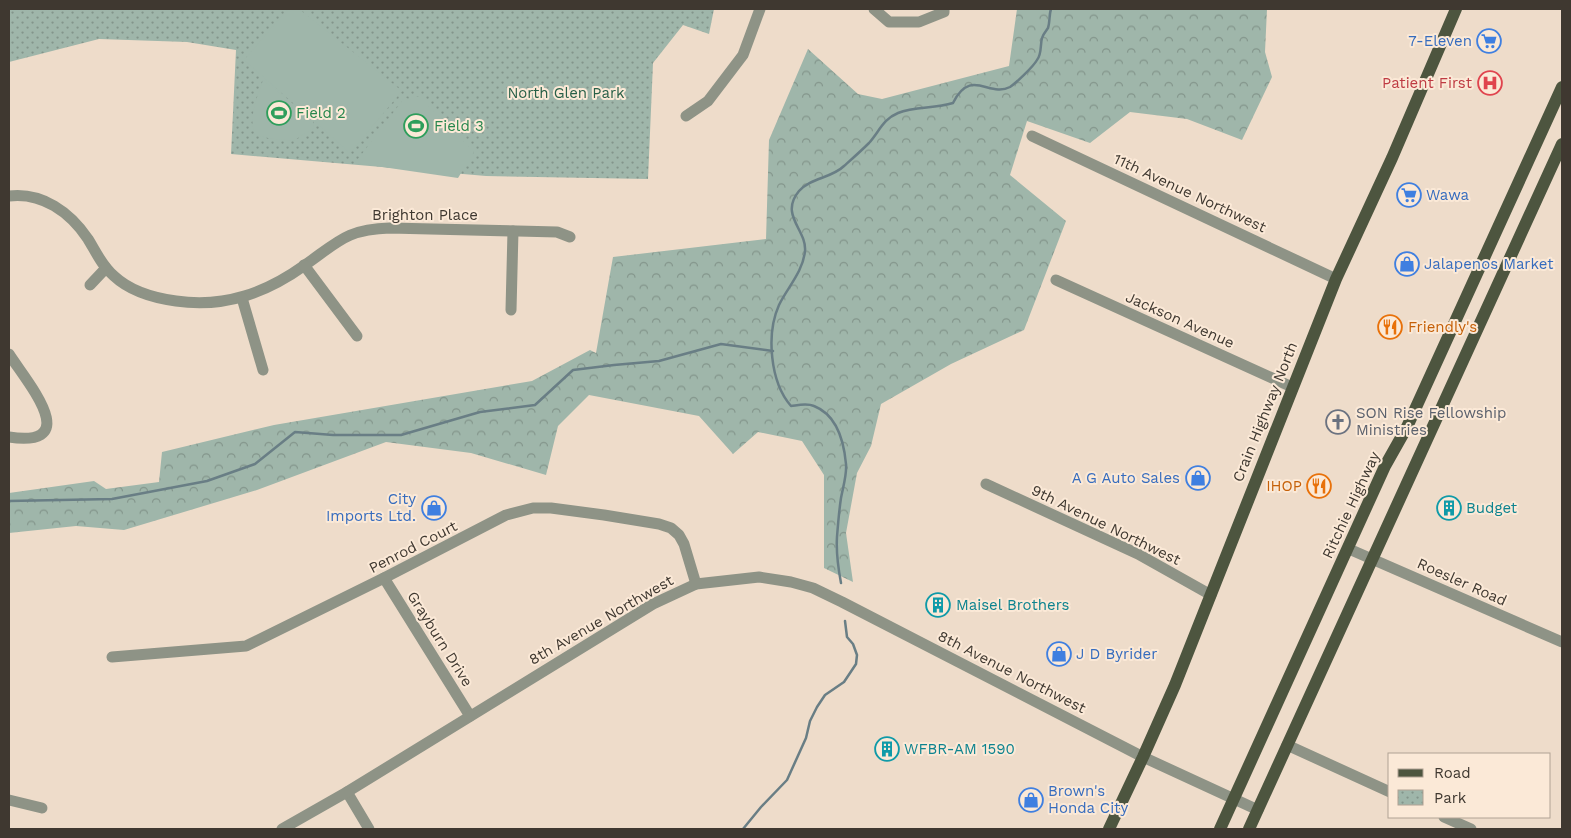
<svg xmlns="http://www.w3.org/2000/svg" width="1571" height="838" font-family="'Work Sans',sans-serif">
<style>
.forest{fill:url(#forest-crowns)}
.park{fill:url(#park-dots)}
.pitch{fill:#9fb6aa}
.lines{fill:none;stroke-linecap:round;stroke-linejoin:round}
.stream{stroke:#697e85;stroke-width:2.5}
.minor{stroke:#8e9386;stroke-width:11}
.major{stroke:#4d553f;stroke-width:12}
.labels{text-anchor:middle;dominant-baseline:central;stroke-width:4;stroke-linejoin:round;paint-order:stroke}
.shop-label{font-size:15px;fill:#366cbe;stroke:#fbe9d7;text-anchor:start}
.health-label{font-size:15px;fill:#be3a42;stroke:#fbe9d7;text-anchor:end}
.park-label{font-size:15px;fill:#275f47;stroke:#fbe9d7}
.leisure-label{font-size:15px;fill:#27864d;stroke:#fbe9d7;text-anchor:start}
.street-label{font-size:15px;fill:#3f3830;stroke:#fbe9d7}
.food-label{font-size:15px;fill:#c56008;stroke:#fbe9d7;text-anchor:start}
.worship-label{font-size:15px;fill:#5b616d;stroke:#fbe9d7;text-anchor:start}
.culture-label{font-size:15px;fill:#0d838f;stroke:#fbe9d7;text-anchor:start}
</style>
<defs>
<pattern id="forest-crowns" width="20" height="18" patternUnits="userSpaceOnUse" patternTransform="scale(1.25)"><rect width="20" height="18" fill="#9fb6aa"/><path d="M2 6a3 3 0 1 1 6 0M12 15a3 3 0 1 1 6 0" fill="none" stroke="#83958b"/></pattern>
<pattern id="park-dots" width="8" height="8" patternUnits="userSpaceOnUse" patternTransform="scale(1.25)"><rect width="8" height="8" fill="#9fb6aa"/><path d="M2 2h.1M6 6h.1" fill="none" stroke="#83958b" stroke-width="1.8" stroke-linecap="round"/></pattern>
</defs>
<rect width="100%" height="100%" fill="#eedcca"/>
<!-- forest -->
<polygon class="forest" points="1017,9 1267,9 1265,52 1272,77 1242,140 1187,119 1130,112 1090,143 1027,121 1010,175 1066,221 1024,330 951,364 881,404 871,446 857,473 846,533 853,582 824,568 824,475 802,441 758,432 733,454 699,416 589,395 558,426 546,475 471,453 386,442 257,490 124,530 76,526 9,533 9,493 94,481 106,489 159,482 162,452 274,425 532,381 590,350 596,353 613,257 766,239 769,140 808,49 858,94 882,99 1009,66"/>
<!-- park -->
<polygon class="park" points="9,9 714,9 709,34 683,25 653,63 648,179 486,176 231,154 236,50 187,42 99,39 9,62"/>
<!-- pitch -->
<g class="pitch">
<path d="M288,9h11l103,82 -52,62 -37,-33 1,8 -21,13 -25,-3 -13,-3c-7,-18 2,-37 8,-55l39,31 -58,-51z"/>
<polygon points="412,96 420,97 474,152 458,178 355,163 405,97 410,100"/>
</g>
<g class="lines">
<!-- stream -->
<g class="stream">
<polyline points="9,501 112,499 207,481 255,464 295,432 333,435 401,435 480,412 535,405 573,370 614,365 659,361 721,344 773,351"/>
<path d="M841,583c-3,-16 -5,-31 -4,-46 1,-13 2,-26 4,-39 2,-11 6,-23 5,-34 -2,-22 -9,-49 -32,-58 -7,-3 -15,-1 -23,0 -21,-24 -25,-72 -12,-101 8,-17 24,-33 26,-54 2,-21 -26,-36 -6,-60 11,-13 33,-13 45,-25 9,-8 17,-15 25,-23 10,-11 14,-24 29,-30 17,-7 36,-4 55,-10 18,-36 36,-5 57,-16 6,-4 23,-20 27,-27 5,-6 3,-15 5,-22 1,-4 4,-7 6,-10 2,-6 1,-13 3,-19"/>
<polyline points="743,829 761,807 787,780 806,738 810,721 817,707 825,695 844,682 856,664 857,655 853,644 847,637 845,621"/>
</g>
<!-- minor -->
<g class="minor">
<polyline points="874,9 889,22 919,22 944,12 944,9"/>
<polyline points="686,116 708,101 743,55 760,9"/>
<polyline points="1032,136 1336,279"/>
<path d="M9,196c33,-4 61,16 79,43 8,13 14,27 26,37 17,16 40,22 62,25 49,7 90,-8 129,-36 33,-23 42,-36 85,-37l167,4 13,5"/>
<polyline points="304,265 357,336"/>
<polyline points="1056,280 1292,387"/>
<polyline points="90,285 106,268"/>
<polyline points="242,298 263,370"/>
<polyline points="511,310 513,231"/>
<path d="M9,354c17,27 76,94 0,83"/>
<polyline points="986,484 1138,554 1211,595"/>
<polyline points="1349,549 1562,642"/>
<polyline points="384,578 470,716"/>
<polyline points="112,657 246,646 384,578 506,515 533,508 551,508 604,515 659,524 671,528 679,535 684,544 696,584"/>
<polyline points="1287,745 1390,792"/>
<polyline points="347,792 369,829"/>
<polyline points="9,800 42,808"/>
<polyline points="1444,817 1471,829"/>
<polyline points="282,829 347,792 653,604 696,584 759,577 791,582 813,588 842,602 1143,757 1258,810"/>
</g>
<!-- major -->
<g class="major">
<polyline points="1109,829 1143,757 1175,685 1336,279 1392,158 1456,9"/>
<polyline points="1220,829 1385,466 1407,427 1562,87"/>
<polyline points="1249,829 1562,144"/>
</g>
</g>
<!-- icons -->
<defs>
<g id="supermarket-ring" transform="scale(1.25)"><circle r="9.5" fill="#fbe9d7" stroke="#3f7fe0" stroke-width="1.5"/><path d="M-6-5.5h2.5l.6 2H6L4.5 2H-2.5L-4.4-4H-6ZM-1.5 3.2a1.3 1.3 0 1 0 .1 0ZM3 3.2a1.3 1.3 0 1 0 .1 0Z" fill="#3f7fe0"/></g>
<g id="hospital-ring" transform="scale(1.25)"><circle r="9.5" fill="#fbe9d7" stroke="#e0444e" stroke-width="1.5"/><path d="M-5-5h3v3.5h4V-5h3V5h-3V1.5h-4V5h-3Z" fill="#e0444e"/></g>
<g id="stadium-ring" transform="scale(1.25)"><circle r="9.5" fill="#fbe9d7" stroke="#2e9e5b" stroke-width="1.5"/><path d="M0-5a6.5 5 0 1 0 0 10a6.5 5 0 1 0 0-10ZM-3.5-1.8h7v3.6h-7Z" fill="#2e9e5b"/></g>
<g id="shop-ring" transform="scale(1.25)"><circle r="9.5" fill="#fbe9d7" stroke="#3f7fe0" stroke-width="1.5"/><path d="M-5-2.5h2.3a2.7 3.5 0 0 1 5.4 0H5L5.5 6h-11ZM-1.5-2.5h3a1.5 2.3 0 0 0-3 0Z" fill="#3f7fe0"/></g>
<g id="restaurant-ring" transform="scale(1.25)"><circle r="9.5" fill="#fbe9d7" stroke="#e8710a" stroke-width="1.5"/><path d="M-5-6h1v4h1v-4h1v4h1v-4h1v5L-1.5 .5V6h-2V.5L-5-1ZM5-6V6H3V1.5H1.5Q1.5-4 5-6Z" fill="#e8710a"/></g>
<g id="church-ring" transform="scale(1.25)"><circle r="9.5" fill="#fbe9d7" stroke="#6b7280" stroke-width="1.5"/><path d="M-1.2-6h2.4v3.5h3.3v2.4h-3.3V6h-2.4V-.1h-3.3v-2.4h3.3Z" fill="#6b7280"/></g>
<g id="building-ring" transform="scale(1.25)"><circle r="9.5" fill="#fbe9d7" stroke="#0f9aa8" stroke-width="1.5"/><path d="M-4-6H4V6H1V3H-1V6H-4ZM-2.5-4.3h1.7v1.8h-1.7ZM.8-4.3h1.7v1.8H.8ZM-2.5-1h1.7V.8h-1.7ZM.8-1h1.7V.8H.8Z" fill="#0f9aa8"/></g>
</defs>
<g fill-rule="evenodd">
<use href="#supermarket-ring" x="1489" y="41"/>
<use href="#hospital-ring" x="1490" y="83"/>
<use href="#stadium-ring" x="279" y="113"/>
<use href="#stadium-ring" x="416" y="126"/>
<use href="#supermarket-ring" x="1409" y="195"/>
<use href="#shop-ring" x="1407" y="264"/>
<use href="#restaurant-ring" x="1390" y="327"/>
<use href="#church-ring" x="1338" y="422"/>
<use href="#shop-ring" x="1198" y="478"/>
<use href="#restaurant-ring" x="1319" y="486"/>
<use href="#shop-ring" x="434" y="508"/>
<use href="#building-ring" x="1449" y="508"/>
<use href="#building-ring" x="938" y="605"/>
<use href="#shop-ring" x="1059" y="654"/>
<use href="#building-ring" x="887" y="749"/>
<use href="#shop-ring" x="1031" y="800"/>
</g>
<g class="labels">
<!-- shop labels -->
<g class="shop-label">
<text x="1472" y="41" text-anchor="end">7-Eleven</text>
<text x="1426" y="195">Wawa</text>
<text x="1424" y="264">Jalapenos Market</text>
<text x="1180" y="478" text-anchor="end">A G Auto Sales</text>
<text x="416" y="499" text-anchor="end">City<tspan x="416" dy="17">Imports Ltd.</tspan></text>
<text x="1076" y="654">J D Byrider</text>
<text x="1048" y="791">Brown's<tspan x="1048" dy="17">Honda City</tspan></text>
</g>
<!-- health labels -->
<g class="health-label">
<text x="1472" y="83">Patient First</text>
</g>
<!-- park labels -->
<g class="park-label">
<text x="566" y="93">North Glen Park</text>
</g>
<!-- leisure labels -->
<g class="leisure-label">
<text x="296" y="113">Field 2</text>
<text x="434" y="126">Field 3</text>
</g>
<!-- street labels -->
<g class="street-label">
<text transform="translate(1190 193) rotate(25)">11th Avenue Northwest</text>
<text x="425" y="215">Brighton Place</text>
<text transform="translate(1180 320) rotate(24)">Jackson Avenue</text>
<text transform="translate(1265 412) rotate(-68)">Crain Highway North</text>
<text transform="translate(1351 505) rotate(-65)">Ritchie Highway</text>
<text transform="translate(1106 525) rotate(26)">9th Avenue Northwest</text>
<text transform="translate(413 547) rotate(-27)">Penrod Court</text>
<text transform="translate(1462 582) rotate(24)">Roesler Road</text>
<text transform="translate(601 620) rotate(-30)">8th Avenue Northwest</text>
<text transform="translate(440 639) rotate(58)">Grayburn Drive</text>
<text transform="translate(1012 672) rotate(27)">8th Avenue Northwest</text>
</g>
<!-- food labels -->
<g class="food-label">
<text x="1408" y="327">Friendly's</text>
<text x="1302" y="486" text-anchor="end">IHOP</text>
</g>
<!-- worship labels -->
<g class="worship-label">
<text x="1356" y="413">SON Rise Fellowship<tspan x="1356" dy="17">Ministries</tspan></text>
</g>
<!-- culture labels -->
<g class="culture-label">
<text x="1466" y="508">Budget</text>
<text x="956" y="605">Maisel Brothers</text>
<text x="904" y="749">WFBR-AM 1590</text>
</g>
</g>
<!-- border -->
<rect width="1571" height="838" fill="none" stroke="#3f3830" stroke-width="20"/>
<!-- legend -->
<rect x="1388" y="753" width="162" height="65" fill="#fbe9d7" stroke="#b0a294"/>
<rect x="1398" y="769" width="25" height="8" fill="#4d553f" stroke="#b0a294"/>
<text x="1434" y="778" font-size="15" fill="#3f3830">Road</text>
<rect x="1398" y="790" width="25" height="15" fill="url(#park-dots)" stroke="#b0a294"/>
<text x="1434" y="803" font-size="15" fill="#3f3830">Park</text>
</svg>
